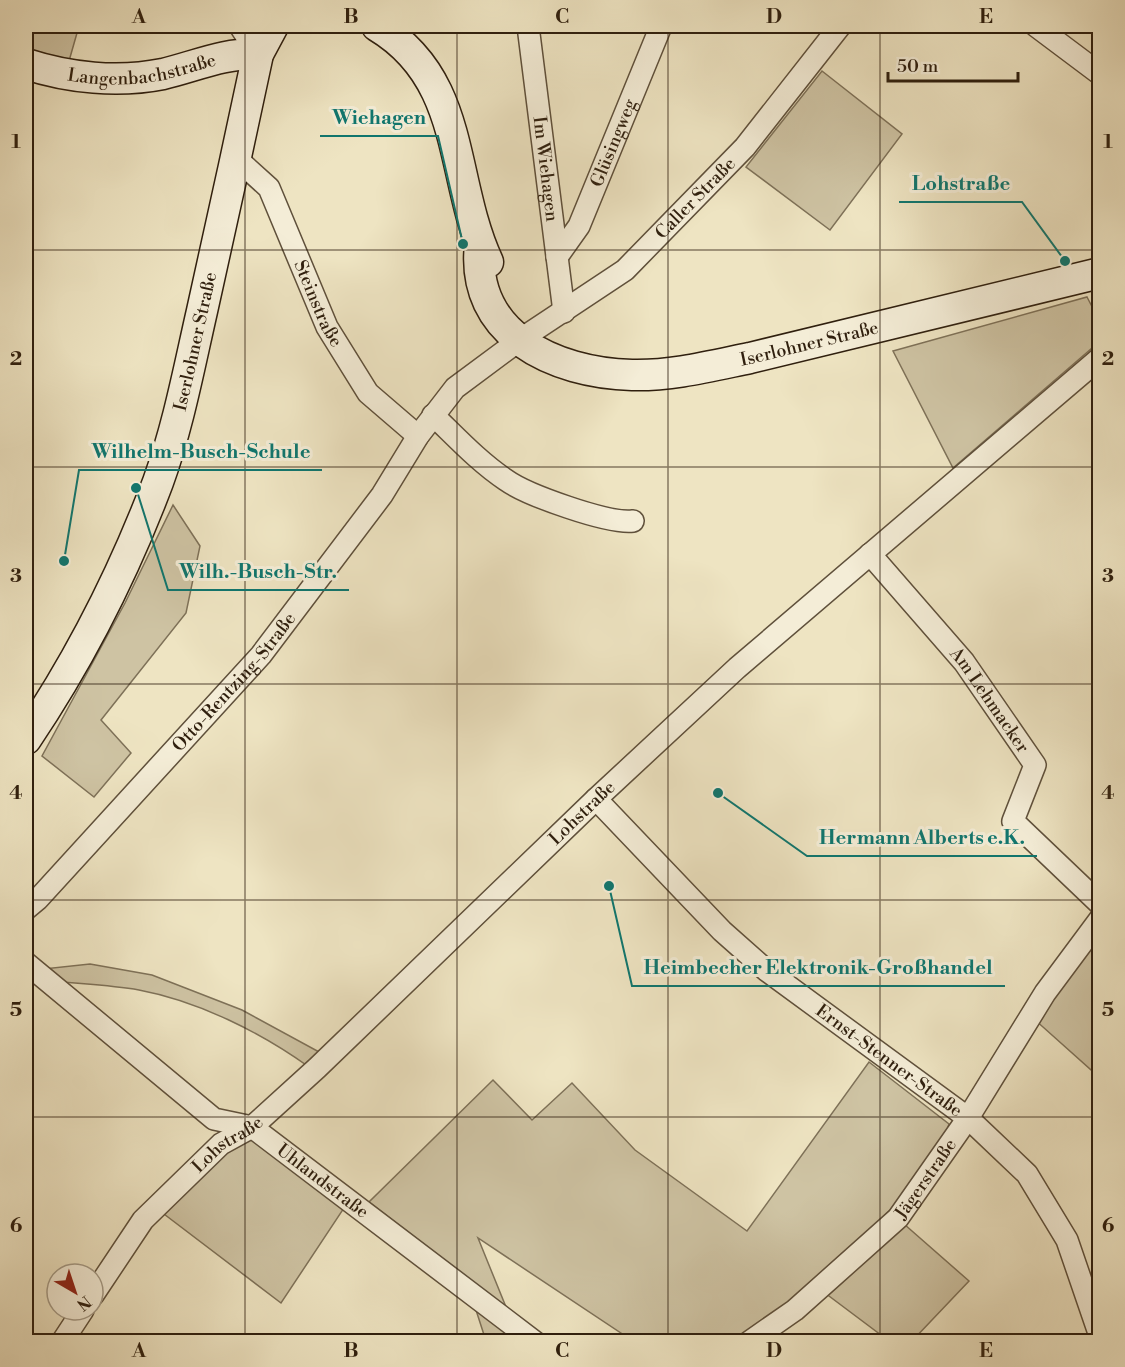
<svg xmlns="http://www.w3.org/2000/svg" width="1125" height="1367" font-family="'Libre Bodoni',serif">
<style>
.green{fill:#cec3a3;stroke:#7e7158;stroke-width:1.5}
.lines{fill:none;stroke-linecap:round;stroke-linejoin:round}
.street-casing{stroke:#5f503b;stroke-width:24}
.secondary-casing{stroke:#2f1f0e;stroke-width:33}
.street{stroke:#f4edd7;stroke-width:21}
.secondary{stroke:#f4edd7;stroke-width:30}
.grid{fill:none;stroke:#2f1f0e;stroke-width:1.5;stroke-opacity:0.55}
.labels{text-anchor:middle;dominant-baseline:central;stroke-width:6;stroke-linejoin:round;paint-order:stroke}
.street-label{font-size:18px;fill:#2f1f0e;stroke:#f4edd7}
.leader{fill:none;stroke:#0f766e;stroke-width:2}
.callout-dot{fill:#0f766e;stroke:#f4edd7;stroke-width:2}
.callout-label{font-size:20px;text-anchor:middle;font-weight:bold;fill:#0f766e;stroke:#f4edd7;stroke-width:6;stroke-linejoin:round;paint-order:stroke}
.neatline{fill:none;stroke:#2f1f0e;stroke-width:2}
.grid-label{font-size:20px;text-anchor:middle;font-weight:bold;fill:#2f1f0e}
</style>
<rect width="100%" height="100%" fill="#eee4c2"/>
<filter id="stains"><feTurbulence type="fractalNoise" baseFrequency=".00333" numOctaves="4"/><feColorMatrix values="0 0 0 0 .2 0 0 0 0 .09 0 0 0 0 .02 0 0 0 .5 -.17"/></filter>
<radialGradient id="worn" r=".72"><stop offset=".6" stop-color="#630" stop-opacity="0"/><stop offset="1" stop-color="#630" stop-opacity=".3"/></radialGradient>
<!-- green -->
<g class="green">
<polygon points="26,26 79,26 67,68 26,56"/>
<polygon points="822,71 902,134 830,230 746,167"/>
<polygon points="1087,297 1099,320 1099,342 953,468 893,351"/>
<polygon points="173,505 200,546 186,613 101,720 131,753 94,797 42,756 125,603"/>
<polygon points="1099,929 1099,1077 1034,1019"/>
<path d="M90,964l62,11 90,35 79,43 -12,14c-49,-35 -111,-66 -170,-77 -29,-5 -58,-6 -87,-9l-9,-12z"/>
<polygon points="869,1062 949,1124 943,1142 892,1208 818,1283 787,1306 731,1341 633,1341 478,1238 506,1307 369,1202 493,1080 532,1120 572,1083 635,1150 747,1231"/>
<polygon points="251,1136 344,1208 281,1303 160,1211 224,1151"/>
<polygon points="904,1224 969,1281 912,1341 889,1341 825,1293"/>
<polygon points="475,1307 521,1341 486,1341"/>
</g>
<g class="lines">
<!-- street casing -->
<g class="street-casing">
<g id="street">
<polyline points="240,26 258,54"/>
<path id="s1" d="M528,26l36,286"/>
<polyline points="1036,26 1100,74"/>
<path id="s2" d="M236,158l33,30 58,139 41,66 50,43"/>
<path id="s3" d="M557,257l22,-31 82,-200"/>
<path d="M433,415c23,22 46,47 73,65 21,15 102,44 127,41"/>
<path id="s4" d="M870,554l94,108 71,103 -22,56 87,83"/>
<path id="s5" d="M596,799l126,132 44,39 202,148 59,56 40,66 33,96"/>
<path id="s6" d="M26,909l12,-10 223,-244 121,-160 36,-59 37,-48 66,-49 104,-69 120,-123 95,-121"/>
<path id="s7" d="M26,963l188,156 38,8 283,215"/>
<path id="s8" d="M93,1295l50,-75 78,-76 31,-17 65,-59 279,-269 141,-131 363,-310"/>
<polyline points="62,1342 83,1310"/>
<path id="s9" d="M749,1342l46,-32 103,-92 70,-100 77,-125 55,-74"/>
</g>
</g>
<!-- secondary casing -->
<g class="secondary-casing">
<g id="secondary">
<path d="M377,26c90,54 72,152 111,236"/>
<path id="s10" d="M26,64c43,14 92,19 137,10 33,-8 61,-21 95,-20"/>
<path id="s11" d="M480,245c-10,89 74,128 152,130 40,1 79,-9 118,-17l350,-85"/>
<path id="s12" d="M26,739c54,-80 98,-167 132,-257 20,-55 31,-114 44,-171 19,-86 38,-171 56,-257l15,-28"/>
</g>
</g>
<!-- street -->
<use href="#street" class="street"/>
<!-- secondary -->
<use href="#secondary" class="secondary"/>
</g>
<!-- grid -->
<path class="grid" d="M245,26v1316M457,26v1316M668,26v1316M880,26v1316M26,250h1074M26,467h1074M26,684h1074M26,900h1074M26,1117h1074"/>
<g class="labels">
<!-- street labels -->
<g class="street-label">
<text stroke="none"><textPath href="#s10" startOffset="118">Langenbachstraße</textPath></text>
<text stroke="none"><textPath href="#s3" startOffset="128">Glüsingweg</textPath></text>
<text stroke="none"><textPath href="#s1" startOffset="144">Im Wiehagen</textPath></text>
<text stroke="none"><textPath href="#s6" startOffset="984">Caller Straße</textPath></text>
<text stroke="none"><textPath href="#s2" startOffset="170">Steinstraße</textPath></text>
<text stroke="none"><textPath href="#s12" startOffset="435">Iserlohner Straße</textPath></text>
<text stroke="none"><textPath href="#s11" startOffset="408">Iserlohner Straße</textPath></text>
<text stroke="none"><textPath href="#s6" startOffset="308">Otto-Rentzing-Straße</textPath></text>
<text stroke="none"><textPath href="#s4" startOffset="189">Am Lehmacker</textPath></text>
<text stroke="none"><textPath href="#s8" startOffset="690">Lohstraße</textPath></text>
<text stroke="none"><textPath href="#s5" startOffset="394">Ernst-Stenner-Straße</textPath></text>
<text stroke="none"><textPath href="#s8" startOffset="204">Lohstraße</textPath></text>
<text stroke="none"><textPath href="#s9" startOffset="242">Jägerstraße</textPath></text>
<text stroke="none"><textPath href="#s7" startOffset="372">Uhlandstraße</textPath></text>
</g>
</g>
<!-- callouts -->
<path class="leader" d="M463 244L438 136H320M1065 261L1022 202H899M64 561L79 470H322M136 488L168 590H349M718 793L807 856H1037M609 886L632 986H1005"/>
<g class="callout-dot">
<circle cx="463" cy="244" r="6"/>
<circle cx="1065" cy="261" r="6"/>
<circle cx="64" cy="561" r="6"/>
<circle cx="136" cy="488" r="6"/>
<circle cx="718" cy="793" r="6"/>
<circle cx="609" cy="886" r="6"/>
</g>
<g class="callout-label">
<text x="379" y="124">Wiehagen</text>
<text x="961" y="190">Lohstraße</text>
<text x="201" y="458">Wilhelm-Busch-Schule</text>
<text x="258" y="578">Wilh.-Busch-Str.</text>
<text x="922" y="844">Hermann Alberts e.K.</text>
<text x="818" y="974">Heimbecher Elektronik-Großhandel</text>
</g>
<!-- margin -->
<rect width="1125" height="1367" fill="none" stroke="#eee4c2" stroke-width="66"/>
<!-- north arrow -->
<g transform="translate(75 1292) rotate(141)"><circle r="28" fill="#f4edd7" stroke="#a59b87" stroke-width="1.5"/>
<path d="M0-4.5L10 22L0 15L-10 22Z" fill="#8f2418"/>
<text y="-9" font-size="16" font-weight="bold" text-anchor="middle" fill="#2f1f0e">N</text>
</g>
<!-- scale -->
<path d="M888 72v9h130v-9" fill="none" stroke="#2f1f0e" stroke-width="3"/>
<text x="897" y="72" font-size="18" fill="#2f1f0e" stroke="#f4edd7" stroke-width="4.5" paint-order="stroke">50 m</text>
<rect x="33" y="33" width="1059" height="1301" class="neatline"/>
<g class="grid-label">
<text x="139" y="23">A</text>
<text x="351" y="23">B</text>
<text x="562" y="23">C</text>
<text x="774" y="23">D</text>
<text x="986" y="23">E</text>
<text x="16" y="148">1</text>
<text x="1108" y="148">1</text>
<text x="16" y="365">2</text>
<text x="1108" y="365">2</text>
<text x="16" y="582">3</text>
<text x="1108" y="582">3</text>
<text x="16" y="799">4</text>
<text x="1108" y="799">4</text>
<text x="16" y="1016">5</text>
<text x="1108" y="1016">5</text>
<text x="16" y="1232">6</text>
<text x="1108" y="1232">6</text>
<text x="139" y="1357">A</text>
<text x="351" y="1357">B</text>
<text x="562" y="1357">C</text>
<text x="774" y="1357">D</text>
<text x="986" y="1357">E</text>
</g>
<rect width="100%" height="100%" filter="url(#stains)"/>
<rect width="100%" height="100%" fill="url(#worn)"/>
</svg>
